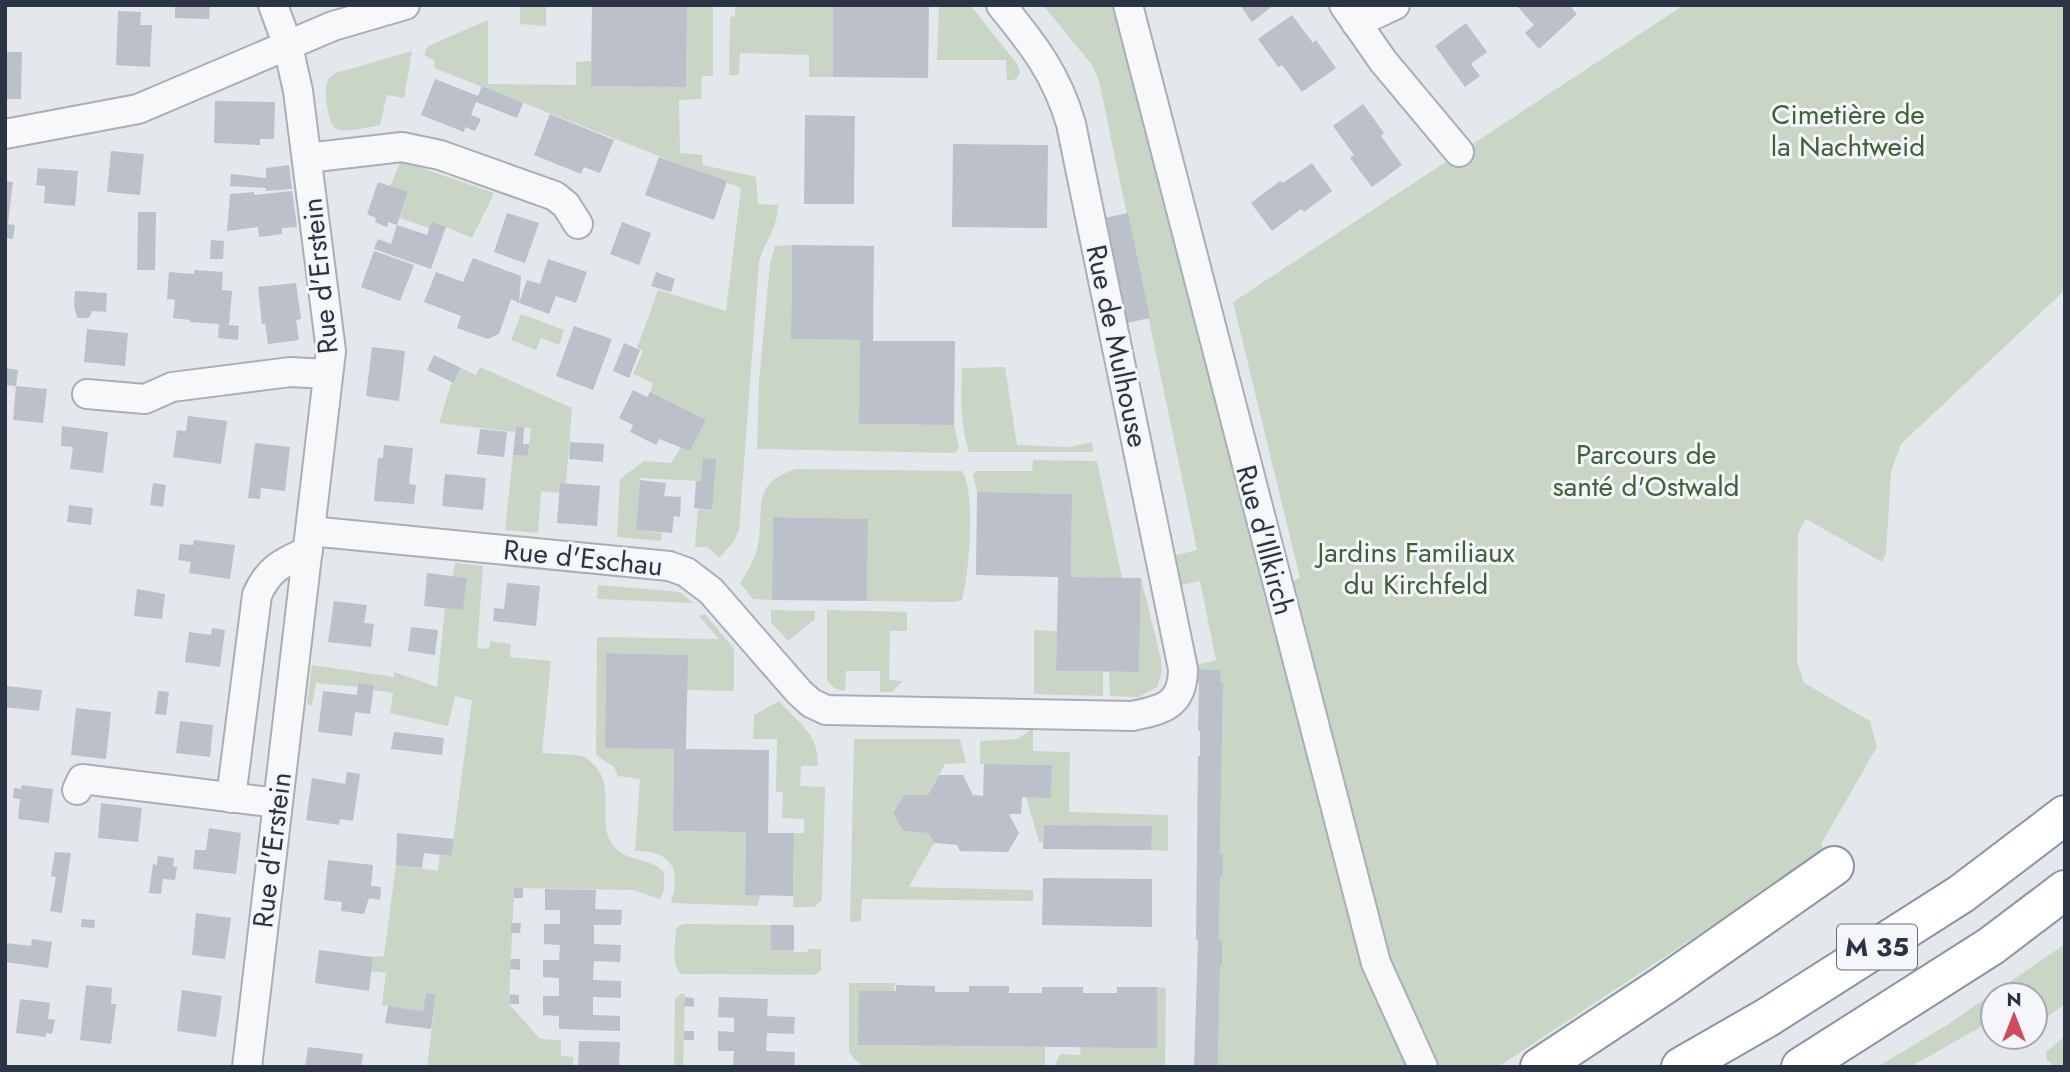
<svg xmlns="http://www.w3.org/2000/svg" width="2070" height="1072" font-family="Jost,sans-serif">
<style>
.green{fill:#c9d6c5}
.building{fill:#bbc0ca}
.lines{fill:none;stroke-linecap:round;stroke-linejoin:round}
.minor-casing{stroke:#a9aeb7;stroke-width:32}
.trunk-casing{stroke:#8b94a3;stroke-width:42}
.minor{stroke:#f7f8fa;stroke-width:28}
.trunk{stroke:#fff;stroke-width:38}
.labels{text-anchor:middle;dominant-baseline:central;stroke-width:6;stroke-linejoin:round;paint-order:stroke}
.shield{fill:#f4f6f9;stroke:#676e7b;stroke-width:2}
.shield-label{font-size:26px;font-weight:bold;fill:#2b3445}
.park-label{font-size:28px;fill:#3f6138;stroke:#f4f6f9}
.street-label{font-size:28px;fill:#2b3445;stroke:#f4f6f9}
</style>
<rect width="100%" height="100%" fill="#e4e7ec"/>
<!-- green -->
<g class="green">
<polygon points="520,5 546,5 546,26 520,24"/>
<path d="M687,5h26v71h-11l-1,23 -22,1 1,53 22,2 1,10 53,12 2,27 20,1c0,23 -13,35 -19,57l-20,268 -6,13 -14,15 -11,-11h-13l3,-38 13,1 -10,-29 -61,-3 -4,52 26,3 -1,8 -44,-4 3,-58 24,-18 27,2 10,-16 9,4 16,-31 -56,-28 3,-9 -20,-9 10,-23 -6,-3 21,-58 68,21 15,-123 -307,-120 1,-7 -11,-6 4,-9 60,-26v64l88,1v-23l15,-1v25l95,1z"/>
<polygon points="735,5 833,5 833,77 809,77 809,55 740,53 739,75 729,75 730,17 735,16"/>
<polygon points="939,5 970,5 1018,65 1020,73 1016,79 1007,81 1006,60 937,60"/>
<polygon points="1043,5 1116,5 1268,592 1300,578 1233,302 1684,5 2065,5 2065,290 1901,444 1891,472 1886,553 1882,562 1806,519 1798,534 1797,661 1804,683 1870,721 1877,747 1821,844 1825,851 1498,1067 1218,1067 1220,965 1222,964 1222,940 1219,940 1220,877 1223,877 1223,854 1220,854 1223,682 1220,682 1220,670 1197,669 1196,665 1216,660 1200,581 1180,585 1176,555 1197,550 1099,81 1092,65"/>
<path d="M412,51l-8,47 -17,-3 -7,30c-12,2 -35,9 -45,3 -7,-5 -12,-40 -7,-48 2,-4 5,-5 8,-7z"/>
<polygon points="401,161 494,193 472,238 446,227 429,228 400,218 408,193 390,186"/>
<polygon points="792,245 791,339 860,340 860,371 873,424 954,425 959,447 955,453 757,449 759,381 770,264 775,246"/>
<polygon points="521,314 564,330 559,345 541,338 536,350 511,340"/>
<polygon points="480,367 572,408 566,483 560,483 560,493 541,491 538,533 505,530 513,455 528,456 531,428 516,427 515,432 439,423 452,381 455,382 461,368 476,375"/>
<path d="M1005,367l12,78 53,2 22,-5 1,10h-124c-9,-28 -8,-56 -7,-84z"/>
<polygon points="1033,460 1097,461 1122,578 1071,577 1072,494 977,492 973,475 976,471 1032,471"/>
<path d="M796,469l166,2c14,20 7,104 0,129l-8,2 -87,-1 1,-82 -95,-2 -1,83 -19,-1 -13,-16c7,-11 14,-21 17,-34 9,-38 -9,-65 39,-80z"/>
<path d="M455,563l28,3 -6,82 12,1 1,-8 21,3 -1,13 41,4 -9,92c9,1 36,1 43,4 1,0 7,6 8,7 25,24 2,58 20,81 13,18 37,12 51,27v18l-4,9 -27,-9 -119,-2 -5,116 31,35 21,1v16l12,1v10h-146l9,-73 -10,-1 -3,18 -41,-6 4,-32 -15,-2 2,-14 11,-1 12,-91 42,6 2,-16 11,1 21,-156 -17,-4 -7,30 -58,-13 3,-20 -20,-3v-5l-15,-2 -1,4 -41,-4 -4,22 -5,-1 5,-39 82,12v-5l43,15 8,-79 18,2 4,-32 -14,-2z"/>
<polygon points="1141,578 1161,659 1162,671 1157,687 1139,697 1110,696 1109,672 1139,672"/>
<polygon points="598,585 680,592 693,603 597,599"/>
<polygon points="771,610 815,611 815,619 788,641 771,622"/>
<path d="M827,610l80,2v19h-17l-1,49 14,1 -11,11h-12v-21h-34l-1,20c-9,-1 -14,-4 -18,-12z"/>
<path d="M705,614l29,35v42l-47,-1v-35l-81,-2 -1,94 69,2 -1,82 73,1 -1,63h15l-2,11 -87,-3c10,-33 2,-52 -36,-52l5,-72 -22,-3 -4,-9 -18,-12 1,-118 122,2 -20,-23z"/>
<polygon points="1034,630 1057,631 1056,671 1103,672 1103,696 1034,694"/>
<path d="M779,701c19,22 40,32 39,65h-17l-1,20 25,1 -3,113 -8,7h-21l1,-74h10v-14l-22,-1 1,-26h-7l1,-53h-24l1,-24z"/>
<polygon points="1033,728 1033,751 1070,752 1069,812 1168,815 1168,851 1151,850 1151,826 1044,825 1043,842 1039,842 1026,797 1051,797 1052,765 980,764 980,741 1018,739"/>
<polygon points="854,739 960,739 966,763 945,764 928,795 904,795 893,813 903,831 928,833 934,843 909,887 1033,890 1033,901 862,899 861,921 850,922"/>
<path d="M686,924l85,1 23,27h14v-3h13v22l-7,4 -133,-1c-11,-10 -5,-31 -5,-45l4,-4z"/>
<polygon points="2065,944 2065,1004 2035,1026 2035,995 1993,995 1993,1020 1910,1067 1877,1067 1950,1023"/>
<polygon points="849,983 895,983 894,991 859,991 859,1045 1045,1047 1045,1067 865,1067 854,1059 849,1052"/>
<polygon points="1157,987 1166,988 1165,1067 1054,1067 1060,1054 1080,1055 1081,1047 1157,1047"/>
<polygon points="680,994 685,994 683,1067 674,1067 675,999"/>
<polygon points="2065,1036 2065,1067 2053,1065 2047,1060 2046,1052"/>
</g>
<!-- building -->
<g class="building">
<polygon points="175,5 210,5 209,19 175,18"/>
<polygon points="592,5 687,5 686,87 591,86"/>
<polygon points="833,5 929,5 928,78 833,77"/>
<polygon points="1240,5 1274,5 1252,22"/>
<polygon points="1516,5 1569,5 1577,14 1539,49 1525,33 1534,25"/>
<polygon points="118,11 141,12 140,25 152,25 150,67 116,65"/>
<polygon points="1292,15 1313,43 1316,40 1336,68 1302,92 1282,65 1278,67 1258,39"/>
<polygon points="1466,23 1487,52 1471,64 1480,76 1465,87 1435,46"/>
<polygon points="5,52 22,52 21,99 5,99"/>
<polygon points="435,79 478,96 482,86 523,103 517,118 476,102 471,115 481,119 475,131 465,127 464,132 421,115"/>
<polygon points="215,101 275,102 274,139 260,139 260,145 214,143"/>
<polygon points="1363,104 1384,133 1381,136 1402,165 1372,187 1350,158 1354,155 1333,126"/>
<polygon points="550,114 614,140 600,173 584,167 581,174 534,155"/>
<polygon points="805,115 855,116 854,204 804,204"/>
<polygon points="953,144 1048,145 1047,228 952,227"/>
<polygon points="111,151 144,154 140,195 107,192"/>
<polygon points="659,157 727,181 714,220 645,195"/>
<polygon points="1312,163 1332,191 1304,212 1301,209 1272,231 1251,203 1280,181 1283,183"/>
<polygon points="289,165 292,189 266,191 266,188 230,186 231,174 266,178 266,168"/>
<polygon points="38,168 78,171 75,206 44,203 45,186 36,185"/>
<polygon points="5,181 13,182 8,224 15,225 13,239 5,238"/>
<polygon points="378,182 408,192 397,225 388,222 387,227 375,222 376,218 367,214"/>
<polygon points="292,191 297,227 282,228 282,234 259,237 258,227 227,231 230,194 254,192 254,195"/>
<polygon points="138,212 156,212 155,270 137,270"/>
<polygon points="507,213 539,223 525,263 494,252"/>
<polygon points="1128,213 1150,318 1126,323 1104,218"/>
<polygon points="431,222 446,227 431,269 374,249 378,239 391,244 397,225 427,235"/>
<polygon points="622,222 651,233 639,265 610,254"/>
<polygon points="211,240 224,241 223,259 210,259"/>
<polygon points="792,245 874,246 873,341 955,341 954,425 859,424 860,340 791,339"/>
<polygon points="374,251 414,265 400,301 361,287"/>
<polygon points="473,258 521,276 519,303 511,299 499,334 488,339 457,328 461,316 424,302 436,272 463,282"/>
<polygon points="548,259 587,272 576,303 556,296 549,314 519,303 527,280 540,284"/>
<polygon points="194,270 223,272 222,290 232,291 229,325 239,326 238,340 218,338 219,324 190,322 190,320 173,318 175,300 167,299 169,272 194,274"/>
<polygon points="656,272 675,279 671,292 651,286"/>
<polygon points="296,283 301,319 296,320 299,340 268,344 265,323 262,324 258,287"/>
<polygon points="75,291 107,293 106,312 92,311 89,318 77,318 74,306"/>
<polygon points="574,326 612,339 593,390 556,376"/>
<polygon points="87,329 128,333 125,366 84,362"/>
<polygon points="624,343 640,350 629,378 613,371"/>
<polygon points="372,347 405,351 399,401 366,396"/>
<polygon points="434,355 461,368 454,383 427,370"/>
<polygon points="5,368 18,370 16,386 47,389 43,423 13,420 16,386 5,385"/>
<polygon points="633,390 647,397 650,392 706,420 690,451 659,439 656,445 630,432 633,425 619,418"/>
<polygon points="188,416 227,421 221,464 173,457 177,430 186,431"/>
<polygon points="62,426 108,432 103,473 70,469 73,447 61,446"/>
<polygon points="516,427 524,427 523,444 529,444 528,456 513,455"/>
<polygon points="480,429 507,432 504,457 477,454"/>
<polygon points="570,442 604,444 603,462 569,459"/>
<polygon points="255,443 290,447 285,491 261,488 260,499 248,498"/>
<polygon points="384,445 413,448 409,484 416,485 414,504 374,501 378,458 383,458"/>
<polygon points="703,458 716,459 712,510 694,508 696,481 701,481"/>
<polygon points="445,474 486,478 483,510 442,506"/>
<polygon points="640,480 666,483 664,496 681,497 680,517 674,516 672,533 636,530"/>
<polygon points="153,483 166,485 163,507 150,505"/>
<polygon points="560,483 600,486 597,526 557,523"/>
<polygon points="977,492 1072,494 1071,577 1141,578 1139,672 1056,671 1058,577 976,575"/>
<polygon points="69,505 93,508 91,525 67,522"/>
<polygon points="773,517 868,519 867,601 772,600"/>
<polygon points="194,540 235,545 230,579 189,573 191,562 178,560 180,544 193,545"/>
<polygon points="427,573 467,578 463,610 424,606"/>
<polygon points="507,583 540,586 536,626 493,621 494,608 504,609"/>
<polygon points="137,589 165,594 162,619 134,616"/>
<polygon points="334,601 367,605 364,623 374,624 371,647 328,642"/>
<polygon points="411,627 438,630 435,655 408,651"/>
<polygon points="212,628 225,630 220,667 185,662 189,632 211,635"/>
<polygon points="606,653 688,655 686,749 769,750 768,833 794,833 793,896 745,895 746,832 673,831 674,749 605,748"/>
<polygon points="1197,669 1221,670 1220,682 1223,682 1220,854 1223,854 1223,877 1220,877 1219,940 1222,940 1222,965 1220,965 1218,1067 1194,1067 1198,940 1196,940 1198,756 1200,756 1200,731 1198,731 1199,683 1196,683"/>
<polygon points="358,683 374,685 370,714 355,712 352,736 318,732 323,691 357,695"/>
<polygon points="7,686 42,690 39,711 5,707"/>
<polygon points="158,691 169,692 166,715 155,714"/>
<polygon points="76,708 111,712 106,759 71,755"/>
<polygon points="180,721 213,725 210,757 176,753"/>
<polygon points="394,732 444,738 442,755 391,749"/>
<polygon points="984,764 1052,765 1051,798 1022,797 1021,814 1009,814 1019,833 1008,852 960,851 957,845 934,843 928,833 903,831 893,813 904,795 928,795 939,775 963,775 973,795 983,796"/>
<polygon points="347,772 360,774 353,821 340,819 339,825 306,820 312,778 345,784"/>
<polygon points="22,785 53,789 49,823 18,819 20,799 13,798 14,788 21,789"/>
<polygon points="101,803 142,808 138,842 98,838"/>
<polygon points="1044,825 1152,826 1151,850 1043,849"/>
<polygon points="209,828 241,833 236,874 193,869 195,850 206,850"/>
<polygon points="397,833 454,839 451,856 424,853 422,868 396,865"/>
<polygon points="55,852 71,853 62,913 50,911 56,877 51,876"/>
<polygon points="158,856 174,858 173,866 177,867 175,880 163,879 161,894 149,893 153,864 157,865"/>
<polygon points="328,860 373,865 371,886 381,887 380,900 369,898 364,914 341,911 342,902 324,900"/>
<polygon points="1043,878 1152,879 1152,927 1042,925"/>
<rect x="514" y="888" width="9" height="10"/>
<polygon points="545,889 596,890 595,909 622,910 621,925 594,925 594,944 621,945 620,962 594,961 593,980 621,981 621,998 593,997 593,1015 620,1016 620,1031 559,1029 559,1016 543,1015 543,996 559,996 559,978 543,977 543,960 559,960 560,945 544,944 544,924 560,924 560,910 545,910"/>
<polygon points="196,913 231,918 225,959 192,955"/>
<polygon points="82,919 95,920 94,928 81,927"/>
<polygon points="511,923 521,923 520,933 511,933"/>
<rect x="771" y="925" width="23" height="25"/>
<polygon points="32,939 52,942 48,968 5,962 6,943 31,946"/>
<polygon points="319,950 373,957 369,991 315,983"/>
<polygon points="511,959 520,959 520,970 510,969"/>
<polygon points="86,985 112,988 111,1004 116,1004 111,1044 80,1040"/>
<polygon points="896,985 935,986 935,992 969,992 969,986 1009,986 1009,993 1042,993 1042,987 1083,987 1083,993 1117,993 1117,987 1157,987 1157,1048 858,1045 859,991 896,991"/>
<polygon points="182,990 222,996 216,1037 177,1031"/>
<polygon points="426,993 436,994 431,1029 385,1023 388,1006 423,1011"/>
<polygon points="510,994 519,995 519,1004 509,1004"/>
<polygon points="685,997 694,998 694,1007 684,1006"/>
<polygon points="719,997 768,999 767,1016 795,1017 794,1034 767,1033 766,1051 795,1052 794,1067 733,1067 734,1051 718,1051 718,1031 734,1032 734,1018 718,1017"/>
<polygon points="20,999 50,1003 48,1019 55,1020 52,1034 46,1033 46,1037 16,1033"/>
<rect x="684" y="1031" width="10" height="9"/>
<polygon points="579,1041 620,1042 619,1067 578,1067"/>
<polygon points="308,1047 363,1054 361,1067 305,1067"/>
</g>
<g class="lines">
<!-- minor casing -->
<g class="minor-casing">
<g id="minor">
<polyline points="1128,5 1376,963 1423,1067"/>
<polyline points="1344,5 1383,61 1459,152"/>
<polyline points="1356,23 1395,5"/>
<polyline points="5,134 138,109 333,26 405,5"/>
<polyline points="307,158 402,147 440,155 555,196 566,205 578,224"/>
<polyline points="87,394 145,399 172,387 290,372 328,374"/>
<path d="M310,531l359,35 17,6 25,19 88,101 12,11 15,7 306,6c31,-6 51,-11 51,-47l-112,-545c-14,-49 -38,-80 -70,-119"/>
<polyline points="77,790 82,779 277,803"/>
<path d="M231,798l26,-203c12,-27 25,-32 51,-44"/>
<polyline points="247,1067 331,351 298,91 288,46 273,5"/>
</g>
</g>
<!-- trunk casing -->
<g class="trunk-casing">
<g id="trunk">
<polyline points="1540,1067 1664,985 1834,866"/>
<polyline points="1681,1067 1768,1017 1961,894 2065,815"/>
<polyline points="1801,1067 1991,946 2065,890"/>
</g>
</g>
<!-- minor -->
<use href="#minor" class="minor"/>
<!-- trunk -->
<use href="#trunk" class="trunk"/>
</g>
<g class="labels">
<!-- shield labels -->
<rect class="shield" x="1837" y="924.5" width="80" height="45" rx="5"/>
<g class="shield-label">
<text x="1877" y="947">M 35</text>
</g>
<!-- park labels -->
<g class="park-label">
<text x="1848" y="114">Cimetière de<tspan x="1848" dy="32">la Nachtweid</tspan></text>
<text x="1646" y="454">Parcours de<tspan x="1646" dy="32">santé d'Ostwald</tspan></text>
<text x="1416" y="552">Jardins Familiaux<tspan x="1416" dy="32">du Kirchfeld</tspan></text>
</g>
<!-- street labels -->
<g class="street-label">
<text transform="translate(320 276) rotate(-96)">Rue d'Erstein</text>
<text transform="translate(1117 346) rotate(78)">Rue de Mulhouse</text>
<text transform="translate(1265 540) rotate(75)">Rue d'Illkirch</text>
<text transform="translate(583 558) rotate(6)">Rue d'Eschau</text>
<text transform="translate(272 850) rotate(-83)">Rue d'Erstein</text>
</g>
</g>
<!-- border -->
<rect width="2070" height="1072" fill="none" stroke="#2b3445" stroke-width="14"/>
<!-- north arrow -->
<g transform="translate(2014 1016)"><circle r="33" fill="#f4f6f9" stroke="#a4a8b1" stroke-width="2"/>
<path d="M0-5L12 26L0 18L-12 26Z" fill="#d1495b"/>
<text y="-10" font-size="19" font-weight="bold" text-anchor="middle" fill="#2b3445">N</text>
</g>
</svg>
